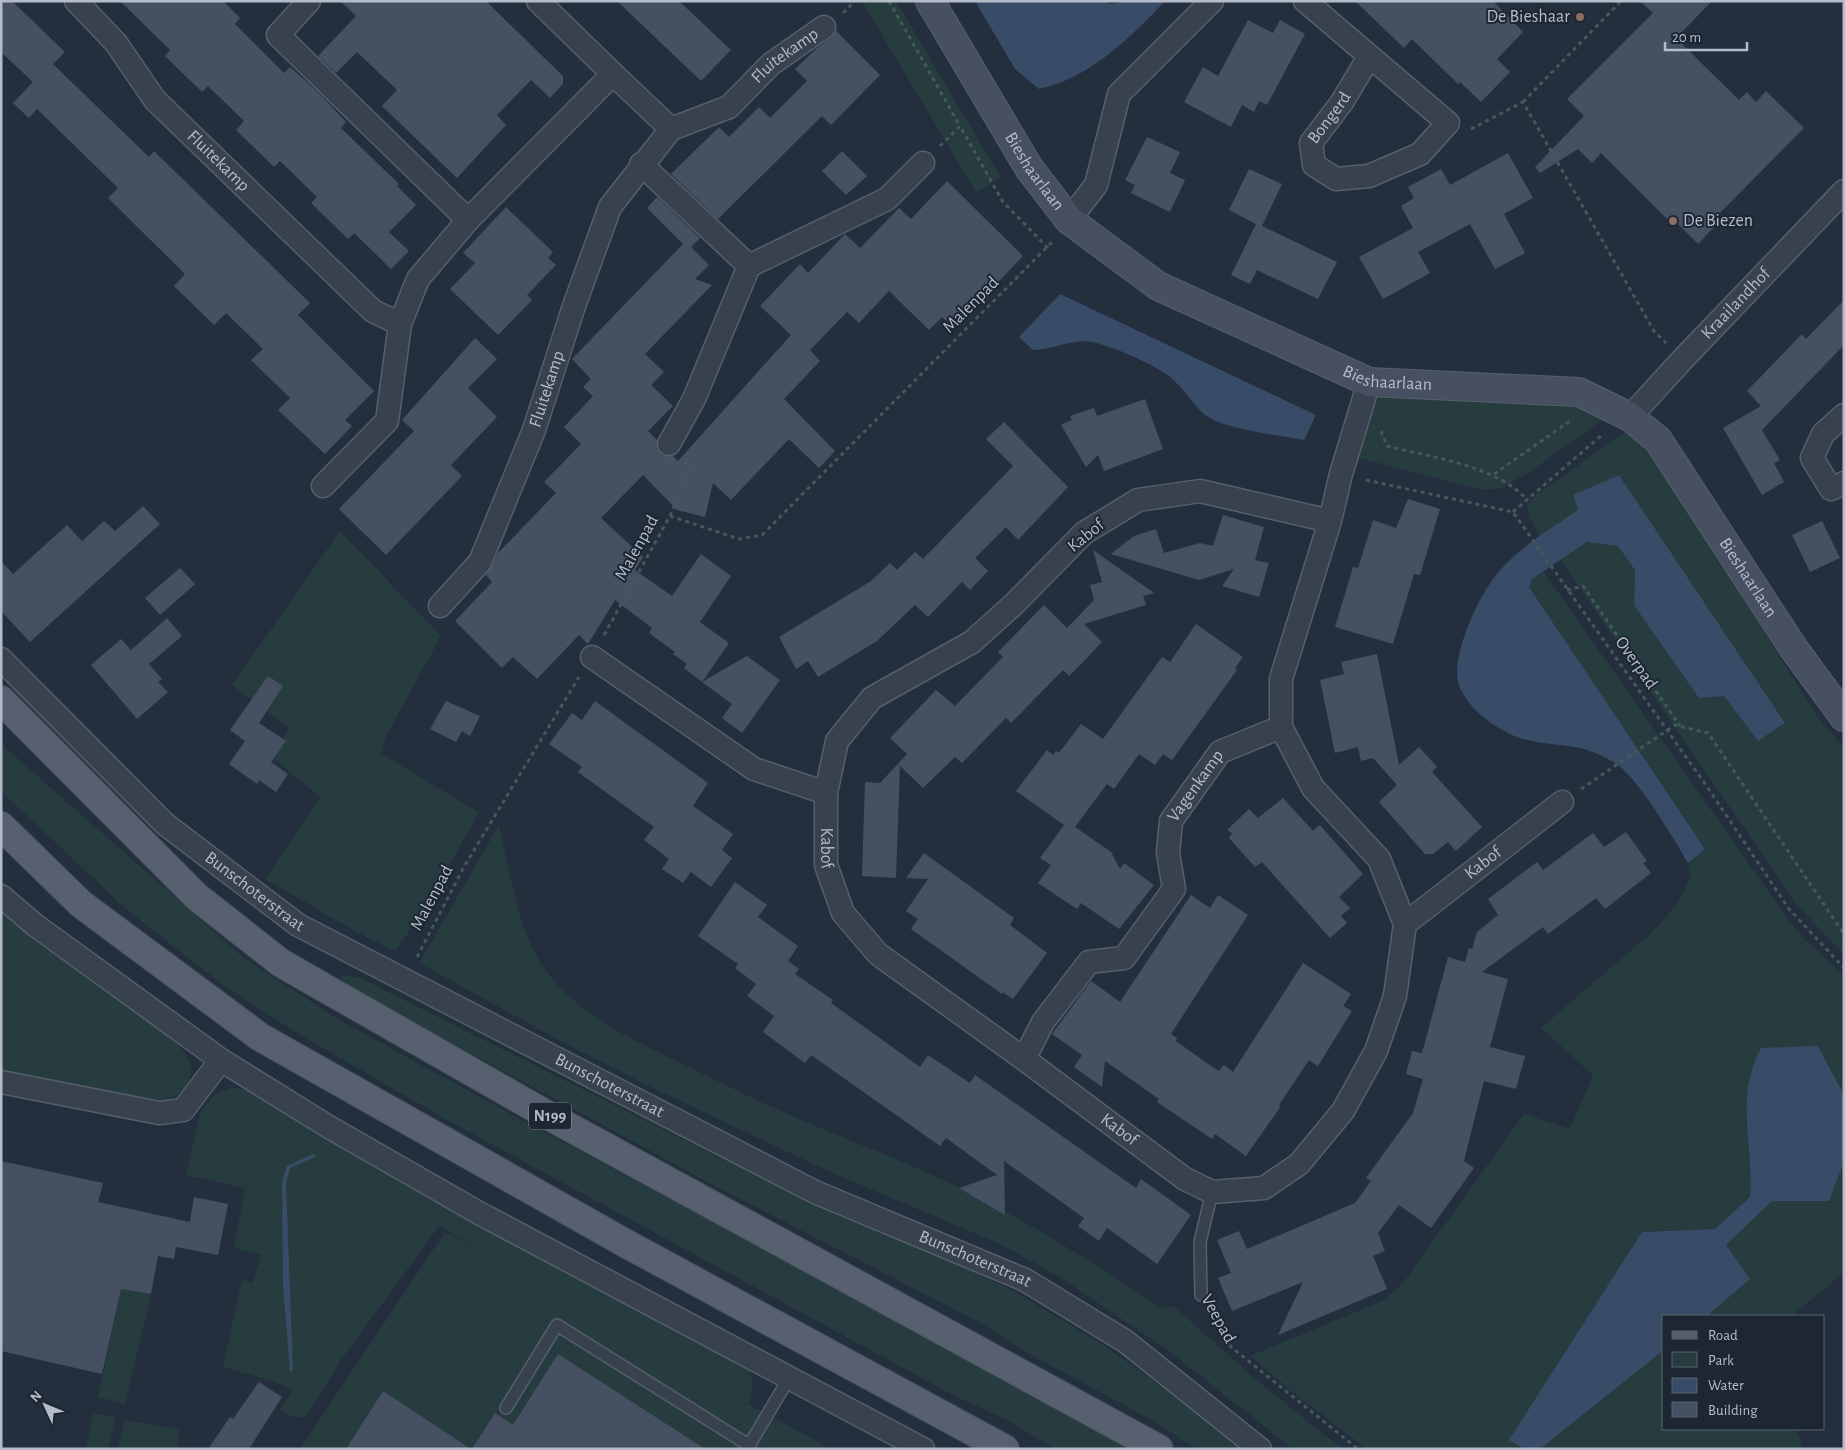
<svg xmlns="http://www.w3.org/2000/svg" width="1845" height="1450" font-family="'Alegreya Sans',sans-serif">
<style>
.green{fill:#263c3f}
.water{fill:#394c67}
.building{fill:#455162}
.lines{fill:none;stroke-linecap:round;stroke-linejoin:round}
.lane-casing{stroke:#565f6c;stroke-width:14}
.street-casing{stroke:#565f6c;stroke-width:25}
.secondary-casing{stroke:#565f6c;stroke-width:30}
.primary-casing{stroke:#414a57;stroke-width:30}
.path{stroke:#44595c;stroke-width:3;stroke-dasharray:4 4;stroke-linecap:butt}
.lane{stroke:#38414e;stroke-width:11}
.street{stroke:#38414e;stroke-width:22}
.secondary{stroke:#465061;stroke-width:28}
.primary{stroke:#56606e;stroke-width:28}
.education-dot{fill:#8d6e63;stroke:#1d2633;stroke-width:2}
.labels{text-anchor:middle;dominant-baseline:central;stroke-width:4;stroke-linejoin:round;paint-order:stroke}
.shield{fill:#1d2633;stroke:#878f9c;stroke-width:1}
.shield-label{font-size:16px;font-weight:bold;fill:#b4bcc9}
.poi-label{font-size:18px;fill:#b4bcc9;stroke:#1d2633;text-anchor:end}
.street-label{font-size:18px;fill:#b4bcc9;stroke:#1d2633}
</style>
<rect width="100%" height="100%" fill="#242f3e"/>
<!-- green -->
<g class="green">
<polygon points="862,1 896,1 1001,178 976,192"/>
<polygon points="1381,390 1540,401 1581,406 1607,416 1531,471 1502,488 1482,490 1355,457"/>
<polygon points="1628,430 1655,458 1817,716 1844,748 1844,955 1796,904 1560,559 1587,542 1618,546 1635,569 1634,605 1724,696 1758,741 1785,723 1619,475 1573,495 1578,510 1540,537 1530,518 1527,505 1536,495"/>
<polygon points="340,531 441,636 386,736 381,753 479,813 416,922 395,951 353,930 265,879 320,797 271,756 290,728 232,685"/>
<polygon points="1543,571 1785,915 1802,937 1844,976 1844,1095 1818,1046 1746,1117 1751,1179 1750,1197 1715,1229 1642,1232 1510,1440 1524,1449 1367,1449 1290,1390 1250,1356 1384,1300 1403,1283 1524,1114 1570,1129 1593,1075 1541,1028 1651,933 1676,906 1690,879 1688,863 1705,849 1529,587 1532,579"/>
<polygon points="1,744 244,958 336,1018 540,1130 964,1355 1130,1449 1055,1449 1009,1421 955,1396 442,1117 297,1033 222,984 127,910 1,791"/>
<path d="M499,825c12,48 18,107 48,147 36,47 91,70 142,95 30,14 59,30 90,43 55,25 112,45 166,71 77,36 146,80 216,127l11,-2 7,5 73,65 71,58 22,15h-52l-125,-99 -110,-74 -58,-32 -172,-73 -175,-83 -83,-42 -151,-83z"/>
<path d="M1,912l33,27 132,93c13,13 32,30 22,49 -4,8 -11,16 -20,17 -16,4 -33,0 -49,-2 -40,-6 -79,-14 -118,-22z"/>
<polygon points="340,975 358,977 778,1187 861,1220 1012,1290 1102,1344 1173,1394 1242,1449 1197,1449 1150,1419 1026,1352 979,1322 711,1184 343,984"/>
<path d="M233,1088l12,1c164,101 334,190 503,281 7,12 5,21 1,33l-4,-1 86,47h-531l145,-217 37,20 -43,-26 -98,134 -36,58 -17,-3 -8,-5 12,-20 -16,-8 -53,-15 19,-87 11,3 8,-28 -27,-7 11,-60 -59,-13 15,-64 13,-17z"/>
<polygon points="1844,1161 1844,1272 1792,1316 1707,1316 1750,1279 1725,1245 1772,1201 1829,1201"/>
<polygon points="121,1289 151,1294 125,1404 98,1397"/>
<polygon points="1664,1350 1664,1429 1793,1429 1799,1436 1802,1449 1540,1449"/>
<polygon points="93,1413 116,1417 108,1449 86,1449"/>
<polygon points="125,1420 180,1430 177,1449 118,1449"/>
</g>
<!-- water -->
<g class="water">
<path d="M975,1h129l7,3 15,-3h39c-35,37 -75,77 -126,88l-24,-20z"/>
<path d="M1060,294l256,121 -12,25c-25,-5 -78,-10 -99,-25 -13,-11 -22,-28 -36,-39 -16,-12 -64,-34 -84,-35 -17,0 -35,9 -52,9l-14,-13z"/>
<path d="M1619,475l166,248 -27,18 -34,-45 -25,2 -65,-93 1,-35 -17,-24 -31,-4 -55,37 -3,8 176,262 -17,14c-13,-23 -52,-88 -73,-100 -8,-5 -19,-10 -28,-13 -26,-8 -56,-4 -81,-18 -19,-10 -39,-26 -47,-47 -9,-26 17,-82 32,-103 20,-30 58,-52 87,-72l-5,-15z"/>
<path d="M1818,1046l26,49v66l-15,40h-57l-46,44 24,34 -43,37h-43v34l-124,99h-16l-15,-9 133,-208 73,-3 35,-32c4,-53 -16,-99 11,-149z"/>
<polygon points="313,1154 316,1155 315,1157 290,1168 286,1183 293,1370 290,1372 283,1285 282,1181 287,1166"/>
</g>
<!-- building -->
<g class="building">
<polygon points="1,1 12,1 65,52 53,64 149,157 154,151 310,303 298,315 374,391 345,420 352,426 325,454 278,410 290,398 251,360 263,349 226,313 214,325 174,286 185,274 108,198 118,188 37,109 29,118 13,103 33,82 1,52"/>
<polygon points="120,1 223,1 240,18 235,24 284,73 290,67 318,92 346,122 341,128 399,184 397,186 416,205 389,232 409,251 391,269 354,233 348,239 311,203 317,197 280,161 274,167 236,130 244,121 208,86 202,92 165,56 170,50"/>
<polygon points="340,1 486,1 563,76 563,84 550,98 531,80 497,115 506,125 457,178 382,106 397,90 357,52 336,73 318,56 356,16"/>
<polygon points="617,1 679,1 731,50 701,81"/>
<polygon points="1355,1 1493,1 1523,32 1497,59 1510,72 1481,102 1460,82 1458,84 1412,39 1404,48"/>
<polygon points="1640,1 1712,1 1676,38 1739,100 1747,92 1756,102 1766,91 1804,128 1716,217 1720,221 1698,244 1673,219 1670,222 1601,153 1592,163 1578,149 1540,173 1535,167 1584,116 1567,99 1653,13"/>
<polygon points="1248,20 1273,33 1280,20 1305,34 1267,105 1259,101 1254,112 1242,105 1231,127 1184,102 1203,67 1218,76"/>
<polygon points="836,31 880,75 831,125 822,116 718,219 671,174 719,127 729,137 759,107 770,118 807,81 795,69 816,49 832,37"/>
<polygon points="1147,137 1180,152 1170,173 1185,180 1170,212 1131,193 1135,185 1125,180"/>
<polygon points="842,151 867,176 846,195 822,171"/>
<polygon points="1508,153 1533,198 1504,214 1525,253 1495,269 1470,224 1418,252 1430,273 1383,299 1359,257 1413,228 1401,206 1414,198 1408,187 1441,169 1450,185"/>
<polygon points="1249,169 1282,184 1262,226 1337,262 1318,299 1257,270 1250,284 1231,275 1256,224 1229,210"/>
<polygon points="947,181 1023,256 954,328 942,317 929,330 889,291 859,323 847,312 810,350 820,361 784,399 835,451 819,468 789,439 731,500 713,483 705,517 677,510 643,475 601,518 643,557 635,570 672,596 701,554 731,576 700,622 729,643 702,682 747,656 780,680 742,733 722,718 732,704 702,682 684,668 687,664 673,654 675,652 649,633 652,628 615,600 588,644 579,635 537,679 513,657 502,668 455,621 492,582 486,575 498,553 556,493 544,482 581,444 564,427 593,396 583,387 591,379 572,359 683,244 647,208 657,197 700,238 691,247 709,265 695,279 712,285 645,354 664,372 651,385 673,406 648,431 657,440 658,450 662,455 673,456 678,461 791,335 760,306 800,264 808,273 845,234 860,248 899,208 911,219"/>
<polygon points="506,207 553,252 548,258 556,265 527,295 532,300 498,335 450,289 475,263 463,253"/>
<polygon points="1844,300 1844,345 1762,430 1780,460 1774,463 1784,482 1762,495 1723,428 1761,406 1747,391 1802,334 1806,339"/>
<polygon points="475,338 497,359 468,388 497,417 451,465 462,476 386,555 339,509 414,431 402,420"/>
<polygon points="1145,399 1163,449 1104,471 1098,455 1086,467 1061,425 1072,420 1070,416 1094,408 1097,416"/>
<polygon points="1004,422 1068,487 1018,540 1006,527 975,558 988,571 970,590 962,582 928,617 915,605 877,641 818,677 808,661 796,669 779,637 871,581 890,563 897,570 915,552 923,559 1013,466 986,439"/>
<polygon points="1408,499 1440,509 1420,575 1414,574 1393,644 1335,627 1353,567 1358,568 1373,520 1396,528"/>
<polygon points="143,506 160,524 30,642 1,611 1,561 13,574 67,525 82,541 104,521 115,531"/>
<polygon points="1223,515 1264,527 1255,560 1269,563 1259,597 1222,586 1234,569 1199,580 1111,554 1134,536 1156,529 1164,553 1200,543 1213,546"/>
<polygon points="1822,521 1840,558 1810,572 1792,535"/>
<polygon points="1093,550 1154,593 1143,596 1146,605 1084,624 1102,642 1086,659 1069,676 1063,670 1011,723 1006,718 962,763 955,757 923,788 900,766 896,878 862,876 865,782 880,783 907,754 890,738 936,690 955,706 1003,657 998,652 1044,605 1067,628 1094,600 1090,585 1102,582"/>
<polygon points="180,568 195,584 160,615 145,598"/>
<polygon points="167,618 182,636 149,664 162,679 158,682 168,692 137,719 91,665 121,639 131,650"/>
<polygon points="1196,624 1243,657 1235,668 1237,670 1172,760 1163,754 1155,765 1139,754 1114,789 1107,784 1075,827 1111,852 1120,869 1124,863 1154,885 1119,929 1081,903 1077,909 1038,883 1051,865 1040,858 1064,825 1016,791 1047,750 1053,755 1056,751 1059,753 1081,724 1103,739 1162,657 1170,662"/>
<polygon points="1377,654 1399,765 1419,747 1437,767 1432,772 1482,827 1456,851 1448,842 1433,854 1425,854 1379,802 1397,785 1373,758 1361,761 1358,747 1335,753 1320,680 1344,674 1341,662"/>
<polygon points="268,676 283,686 259,723 286,741 271,762 288,774 276,792 259,780 257,784 229,764 245,741 230,730"/>
<polygon points="446,701 480,716 470,736 462,731 456,742 430,729"/>
<polygon points="595,701 708,783 693,806 733,834 722,850 732,858 711,887 691,872 683,883 662,869 669,859 644,840 654,827 578,772 582,767 549,744 572,713 582,720"/>
<polygon points="1283,798 1313,831 1320,825 1363,874 1339,897 1350,908 1341,916 1347,923 1330,938 1262,862 1255,867 1229,838 1232,833 1227,830 1249,809 1258,818"/>
<polygon points="1626,832 1647,861 1643,863 1651,873 1605,909 1596,898 1548,934 1543,927 1482,972 1508,979 1490,1047 1525,1056 1516,1089 1484,1081 1464,1161 1474,1168 1431,1228 1399,1205 1378,1233 1385,1251 1373,1256 1387,1289 1278,1335 1303,1282 1232,1311 1218,1278 1231,1273 1217,1240 1239,1231 1247,1249 1355,1203 1371,1181 1366,1178 1413,1113 1423,1079 1406,1074 1412,1051 1422,1053 1448,957 1465,962 1469,948 1472,949 1477,932 1498,915 1488,899 1537,862 1543,870 1593,833 1604,847"/>
<polygon points="924,853 1014,918 1010,925 1047,953 1013,999 1003,992 1002,994 911,929 918,919 906,911 928,879 906,878"/>
<polygon points="735,882 767,905 758,917 798,946 788,961 799,969 795,974 833,1000 831,1003 920,1067 928,1055 970,1083 975,1075 1136,1188 1141,1179 1191,1215 1157,1264 1107,1228 1099,1241 1078,1226 1084,1218 1004,1161 1005,1215 959,1188 997,1175 946,1138 940,1146 811,1055 805,1063 763,1032 774,1016 747,996 756,984 735,968 738,964 698,936"/>
<polygon points="1191,895 1210,908 1218,895 1248,915 1171,1034 1177,1038 1176,1041 1211,1066 1219,1071 1224,1065 1233,1072 1303,963 1351,994 1343,1006 1352,1011 1318,1066 1309,1060 1279,1105 1281,1106 1246,1156 1215,1134 1212,1139 1157,1102 1159,1099 1105,1061 1102,1087 1074,1067 1082,1055 1052,1034 1091,981 1120,1002"/>
<polygon points="1,1161 103,1183 98,1202 190,1222 194,1197 228,1204 218,1255 176,1247 174,1259 158,1256 151,1294 121,1289 102,1374 1,1351"/>
<polygon points="558,1354 705,1449 472,1449 495,1413 513,1425"/>
<polygon points="259,1382 282,1397 249,1449 208,1449 230,1417 233,1419"/>
<polygon points="383,1391 471,1449 346,1449"/>
</g>
<g class="lines">
<!-- lane casing -->
<g class="lane-casing">
<g id="lane">
<polyline points="1201,1295 1200,1242 1212,1192"/>
<polyline points="506,1408 557,1325 750,1446"/>
<polyline points="747,1449 789,1378"/>
</g>
</g>
<!-- street casing -->
<g class="street-casing">
<g id="street">
<path id="s1" d="M76,1l40,42 39,57 218,211 27,13 18,-45 50,-59 145,-146 -75,-73"/>
<polyline points="309,1 278,35 468,220"/>
<path id="s2" d="M1305,1l143,122 -28,31 -51,22 -33,3 -22,-14 -3,-22 31,-41 27,-45"/>
<polyline points="613,74 671,129"/>
<polyline points="641,164 749,266"/>
<polyline points="1069,220 1096,185 1119,94 1212,1"/>
<polyline points="1844,415 1823,434 1812,458 1831,489 1844,483"/>
<path id="s3" d="M1630,417l53,-58 161,-168"/>
<polyline points="669,444 694,399 749,266 887,199 923,163"/>
<polyline points="323,486 387,421 400,324"/>
<path id="s4" d="M1330,521l-130,-30 -62,9 -54,33 -71,72 -41,37 -100,56 -35,43 -11,52v72l17,48 35,41 146,105 161,120 27,13 52,-4 35,-24 44,-53 33,-60 19,-55 10,-72 -26,-65 -66,-71 -32,-61v-48l49,-158 11,-47 28,-92"/>
<path id="s5" d="M440,606l40,-44 54,-132 40,-124 36,-99 61,-78 58,-22 42,-43 53,-37"/>
<polyline points="592,657 754,769 826,793"/>
<path id="s6" d="M1,659l164,165 133,101 517,267 210,88 100,61 135,108"/>
<polyline points="1,896 35,925 221,1060 329,1127 479,1213 923,1449"/>
<path id="s7" d="M1405,924l157,-122"/>
<path id="s8" d="M1024,1059l19,-37 46,-60 35,-4 50,-69 -6,-36 3,-32 49,-69 61,-25"/>
<polyline points="1,1082 159,1113 183,1110 221,1060"/>
</g>
</g>
<!-- secondary casing -->
<g class="secondary-casing">
<g id="secondary">
<path id="s9" d="M930,1l99,167 40,52 89,66 211,96 210,10 51,25 28,23 136,209 50,68"/>
</g>
</g>
<!-- primary casing -->
<g class="primary-casing">
<g id="primary">
<polyline points="1,700 197,897 281,963 549,1116 1159,1449"/>
<polyline points="1,826 81,904 260,1037 625,1243 1005,1449"/>
</g>
</g>
<!-- path -->
<g class="path">
<polyline points="889,1 960,126"/>
<polyline points="843,13 855,1"/>
<polyline points="1523,102 1621,1"/>
<polyline points="1471,129 1523,102 1654,331 1666,343"/>
<polyline points="940,146 960,126 1003,202 1048,248"/>
<path d="M1381,431l6,15c43,11 111,20 140,54"/>
<polyline points="1494,474 1573,419"/>
<polyline points="1366,480 1513,512 1710,791 1789,909 1844,968"/>
<polyline points="1513,512 1603,434"/>
<polyline points="670,516 739,539 762,535 1053,241"/>
<polyline points="1567,590 1583,586 1680,726"/>
<polyline points="604,635 670,516 690,467 685,462"/>
<polyline points="1581,789 1675,725 1708,733 1844,934"/>
<polyline points="417,957 465,865 579,677"/>
<polyline points="1210,1310 1231,1347 1358,1449"/>
</g>
<!-- lane -->
<use href="#lane" class="lane"/>
<!-- street -->
<use href="#street" class="street"/>
<!-- secondary -->
<use href="#secondary" class="secondary"/>
<!-- primary -->
<use href="#primary" class="primary"/>
</g>
<!-- markers -->
<g class="education-dot">
<circle cx="1580" cy="17" r="5"/>
<circle cx="1673" cy="221" r="5"/>
</g>
<g class="labels">
<!-- shield labels -->
<rect class="shield" x="529" y="1102.5" width="42" height="27" rx="4"/>
<g class="shield-label">
<text x="550" y="1116">N199</text>
</g>
<!-- poi labels -->
<g class="poi-label">
<text x="1570" y="17">De Bieshaar</text>
<text x="1683" y="221" text-anchor="start">De Biezen</text>
</g>
<!-- street labels -->
<g class="street-label">
<text stroke="none"><textPath href="#s5" startOffset="675">Fluitekamp</textPath></text>
<text stroke="none"><textPath href="#s2" startOffset="398">Bongerd</textPath></text>
<text stroke="none"><textPath href="#s1" startOffset="215">Fluitekamp</textPath></text>
<text stroke="none"><textPath href="#s9" startOffset="200">Bieshaarlaan</textPath></text>
<text stroke="none"><textPath href="#s3" startOffset="155">Kraailandhof</textPath></text>
<text transform="translate(971 305) rotate(-45)">Malenpad</text>
<text stroke="none"><textPath href="#s9" startOffset="620">Bieshaarlaan</textPath></text>
<text stroke="none"><textPath href="#s5" startOffset="245">Fluitekamp</textPath></text>
<text transform="translate(1086 536) rotate(-39)">Kabof</text>
<text transform="translate(637 548) rotate(-61)">Malenpad</text>
<text stroke="none"><textPath href="#s9" startOffset="1070">Bieshaarlaan</textPath></text>
<text transform="translate(1636 663) rotate(55)">Overpad</text>
<text stroke="none"><textPath href="#s8" startOffset="349">Vagenkamp</textPath></text>
<text stroke="none"><textPath href="#s4" startOffset="694">Kabof</textPath></text>
<text stroke="none"><textPath href="#s7" startOffset="99">Kabof</textPath></text>
<text stroke="none"><textPath href="#s6" startOffset="345">Bunschoterstraat</textPath></text>
<text transform="translate(432 898) rotate(-62)">Malenpad</text>
<text stroke="none"><textPath href="#s6" startOffset="750">Bunschoterstraat</textPath></text>
<text stroke="none"><textPath href="#s4" startOffset="1114">Kabof</textPath></text>
<text stroke="none"><textPath href="#s6" startOffset="1155">Bunschoterstraat</textPath></text>
<text transform="translate(1218 1319) rotate(61)">Veepad</text>
</g>
</g>
<!-- border -->
<rect width="1845" height="1450" fill="none" stroke="#b4bcc9" stroke-width="5"/>
<!-- legend -->
<rect x="1662" y="1315" width="162" height="115" fill="#1d2633" stroke="#59626f"/>
<rect x="1672" y="1331" width="25" height="8" fill="#56606e" stroke="#59626f"/>
<text x="1708" y="1340" font-size="15" fill="#b4bcc9">Road</text>
<rect x="1672" y="1352" width="25" height="15" fill="#263c3f" stroke="#59626f"/>
<text x="1708" y="1365" font-size="15" fill="#b4bcc9">Park</text>
<rect x="1672" y="1378" width="25" height="15" fill="#394c67" stroke="#59626f"/>
<text x="1708" y="1390" font-size="15" fill="#b4bcc9">Water</text>
<rect x="1672" y="1402" width="25" height="15" fill="#455162" stroke="#59626f"/>
<text x="1708" y="1415" font-size="15" fill="#b4bcc9">Building</text>
<!-- north arrow -->
<g transform="translate(45 1405) rotate(314)" stroke="#1d2633" stroke-width="4" paint-order="stroke">
<path d="M0-4L9 19L0 12L-9 19Z" fill="#b4bcc9"/>
<text y="-8" font-size="14" font-weight="bold" text-anchor="middle" fill="#b4bcc9">N</text>
</g>
<!-- scale -->
<path d="M1665 42v8h82v-8" fill="none" stroke="#b4bcc9" stroke-width="2.5"/>
<text x="1672" y="42" font-size="15" fill="#b4bcc9" stroke="#1d2633" stroke-width="4" paint-order="stroke">20 m</text>
</svg>
